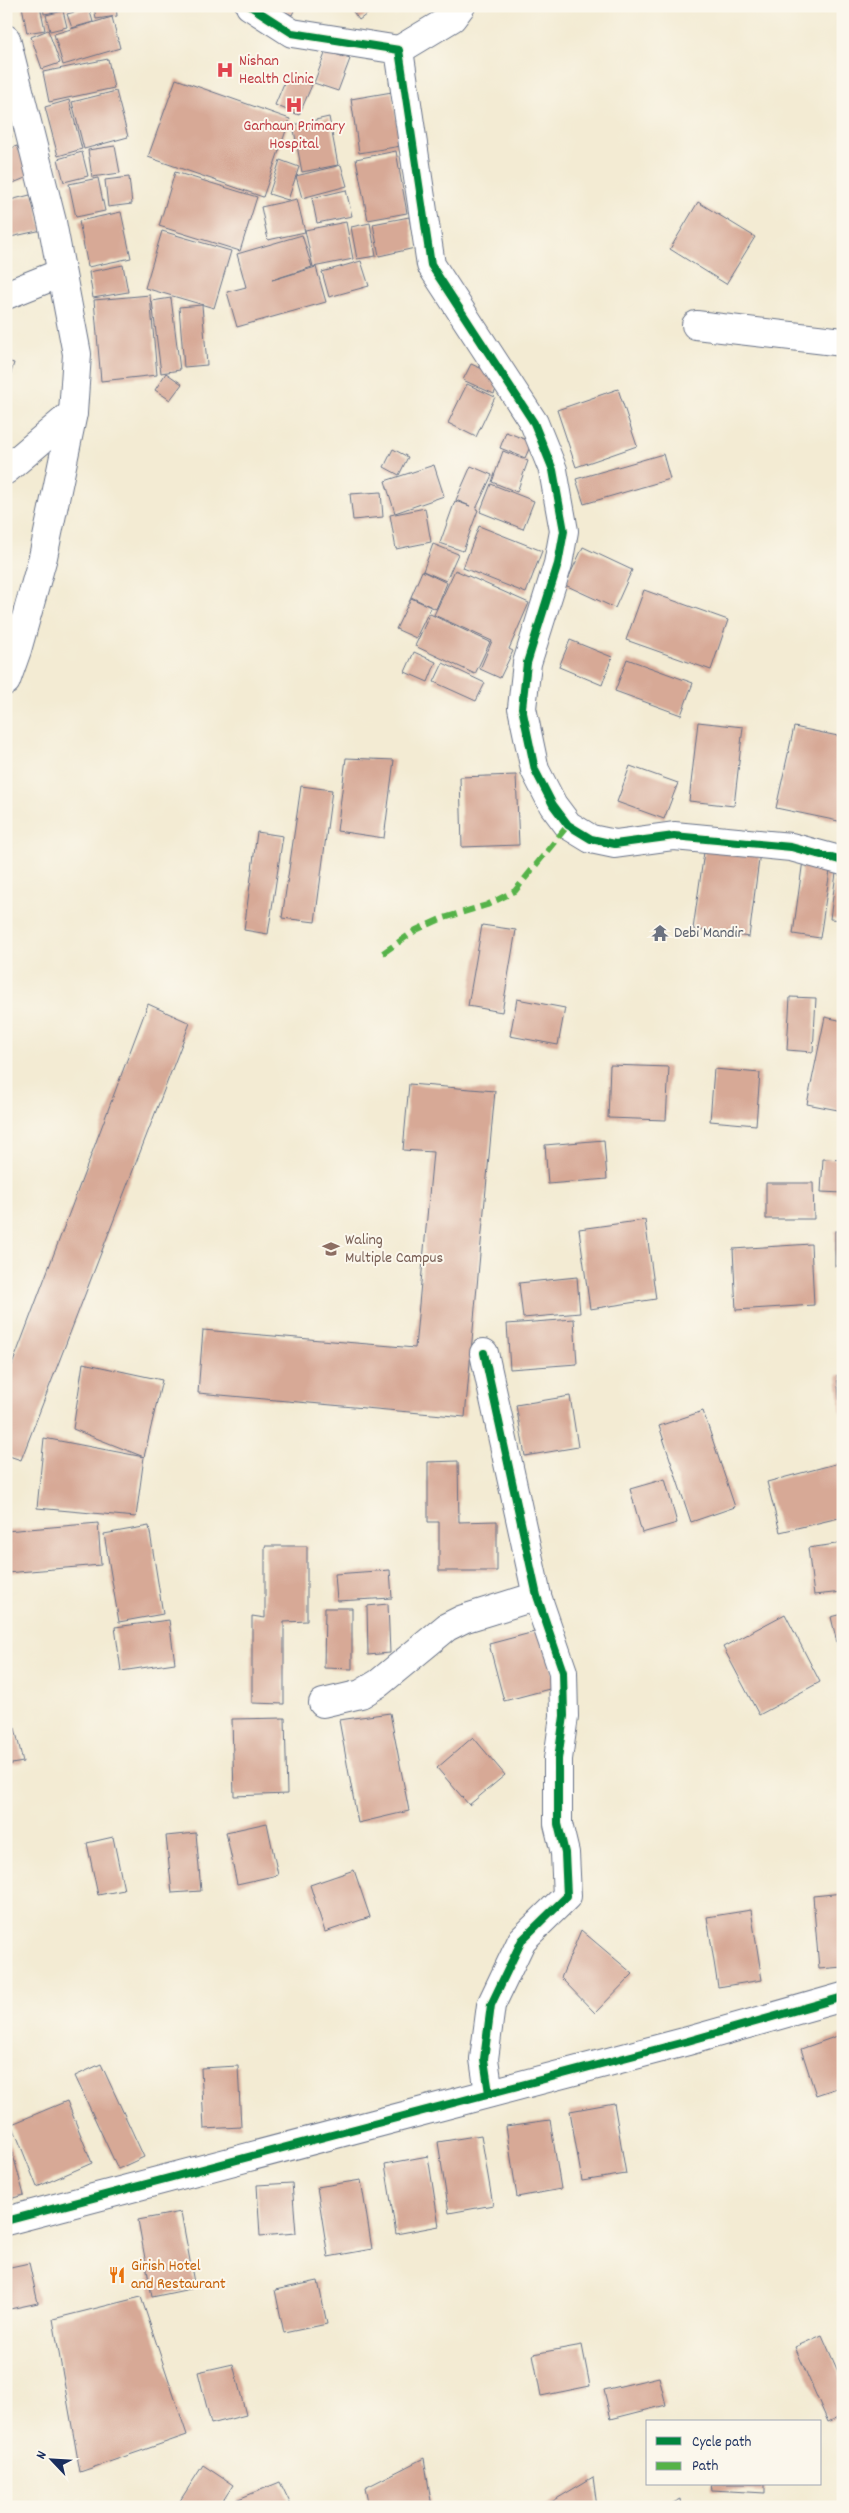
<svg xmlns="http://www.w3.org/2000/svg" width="849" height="2513" font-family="Dekko,sans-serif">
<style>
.building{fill:#d7a996}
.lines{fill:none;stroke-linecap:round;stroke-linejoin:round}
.street-casing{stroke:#677187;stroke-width:30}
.street{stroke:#fff;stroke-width:28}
.quiet{stroke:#55b248;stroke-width:6;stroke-dasharray:12 6;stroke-linecap:butt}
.cycleway-casing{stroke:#fbf7ec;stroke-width:11}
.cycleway{stroke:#00873e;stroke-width:8}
.labels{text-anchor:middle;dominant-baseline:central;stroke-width:4;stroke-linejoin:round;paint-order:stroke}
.health-label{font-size:16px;fill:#be3a42;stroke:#fbf7ec;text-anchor:start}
.worship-label{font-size:16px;fill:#5b616d;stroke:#fbf7ec;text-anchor:start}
.education-label{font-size:16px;fill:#785e54;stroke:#fbf7ec;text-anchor:start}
.food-label{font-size:16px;fill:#c56008;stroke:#fbf7ec;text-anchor:start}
</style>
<rect width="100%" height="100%" fill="#fbf7ec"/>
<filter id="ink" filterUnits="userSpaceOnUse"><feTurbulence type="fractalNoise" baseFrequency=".02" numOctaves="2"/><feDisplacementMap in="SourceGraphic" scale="10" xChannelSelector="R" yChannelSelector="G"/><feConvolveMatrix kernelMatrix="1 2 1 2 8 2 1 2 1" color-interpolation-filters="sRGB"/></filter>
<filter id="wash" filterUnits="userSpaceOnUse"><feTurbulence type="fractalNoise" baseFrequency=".0096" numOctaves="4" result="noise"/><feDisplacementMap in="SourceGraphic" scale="20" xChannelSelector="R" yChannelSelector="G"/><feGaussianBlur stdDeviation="1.12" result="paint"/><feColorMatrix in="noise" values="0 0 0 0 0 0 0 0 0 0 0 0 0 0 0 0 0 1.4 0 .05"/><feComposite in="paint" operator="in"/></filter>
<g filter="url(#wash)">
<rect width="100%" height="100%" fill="#f3ebd3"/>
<g id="blocks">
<!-- building -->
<g class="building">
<polygon points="22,6 40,6 45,30 27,33"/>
<polygon points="43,6 85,6 85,7 44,14"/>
<polygon points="94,6 116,6 117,16 96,19"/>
<polygon points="273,6 296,6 292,15"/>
<polygon points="349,6 378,6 359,20"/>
<polygon points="89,8 93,22 72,28 67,14"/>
<polygon points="63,11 67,27 50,31 46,15"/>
<polygon points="112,17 120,48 63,65 54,34"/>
<polygon points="48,30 60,63 42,69 31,37"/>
<polygon points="326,51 350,59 338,91 314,83"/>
<polygon points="108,59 114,88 49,102 43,72"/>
<polygon points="287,76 312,85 299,115 275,105"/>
<polygon points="176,79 290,119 263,197 148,157"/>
<polygon points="116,91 128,137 84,149 72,102"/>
<polygon points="392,92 401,146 359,153 351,99"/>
<polygon points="69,100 82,149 58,156 45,107"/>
<polygon points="329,117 338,165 302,172 293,125"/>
<polygon points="6,124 12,137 6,140"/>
<polygon points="17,146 30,176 6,186 6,150"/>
<polygon points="115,146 120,173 92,177 88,150"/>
<polygon points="396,151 407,213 368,220 356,159"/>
<polygon points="82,152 88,176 64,182 58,159"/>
<polygon points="280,160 299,167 288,200 269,194"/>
<polygon points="341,165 347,186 302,198 296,176"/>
<polygon points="175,172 257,197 240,251 159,226"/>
<polygon points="129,177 132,204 108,207 105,180"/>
<polygon points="98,178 105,211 76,217 69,184"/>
<polygon points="346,190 352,216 317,223 312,198"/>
<polygon points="34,194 42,230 6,238 6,201"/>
<polygon points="297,199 305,232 268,240 261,207"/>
<polygon points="698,202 755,237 726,284 670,249"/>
<polygon points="121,212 131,258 88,267 79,221"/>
<polygon points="409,217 415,248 379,256 373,224"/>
<polygon points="346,222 353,259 313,267 305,230"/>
<polygon points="370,223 376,256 357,259 351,227"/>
<polygon points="162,231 231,251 214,308 145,288"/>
<polygon points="302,235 312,267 272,280 316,267 326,302 237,327 227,292 246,287 237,254"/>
<polygon points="361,261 369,286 329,297 322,272"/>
<polygon points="123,265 128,292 93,298 89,272"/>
<polygon points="150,295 157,375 101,381 94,300"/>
<polygon points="171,298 180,370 161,373 152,301"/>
<polygon points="202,305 207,365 184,367 179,307"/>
<polygon points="6,361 14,363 7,386 6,385"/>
<polygon points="471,364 501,377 494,394 463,380"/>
<polygon points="166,373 182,384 170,400 155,390"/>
<polygon points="467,384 495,397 476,437 448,423"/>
<polygon points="618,389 637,446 576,467 557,410"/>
<polygon points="506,432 532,442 525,458 500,448"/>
<polygon points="393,449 408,457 399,475 384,467"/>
<polygon points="503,451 528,461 517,492 492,482"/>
<polygon points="663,454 670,479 584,504 576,479"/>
<polygon points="434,465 444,496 395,513 385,481"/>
<polygon points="471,466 492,475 476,509 478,510 463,551 440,543 455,501 470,506 456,500"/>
<polygon points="491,484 534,501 523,529 480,512"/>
<polygon points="381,492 383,517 353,520 350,494"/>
<polygon points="425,508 431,542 396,549 390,515"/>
<polygon points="479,526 542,551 526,593 463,568"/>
<polygon points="433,544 458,554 446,581 423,571"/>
<polygon points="583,547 632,570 615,608 565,585"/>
<polygon points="455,570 529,603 509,649 513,651 500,678 480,669 492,641 434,615"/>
<polygon points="422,571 447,583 436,609 411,597"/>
<polygon points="644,590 728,620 711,670 626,640"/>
<polygon points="411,598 431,607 416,638 396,629"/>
<polygon points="430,614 490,642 475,674 415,646"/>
<polygon points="570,640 612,657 602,685 559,667"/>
<polygon points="414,652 436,662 428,682 405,672"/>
<polygon points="627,659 693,683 681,715 615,691"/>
<polygon points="443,663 485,683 476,701 434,682"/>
<polygon points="698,722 743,727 734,806 689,801"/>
<polygon points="794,727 843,737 843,822 776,808"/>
<polygon points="346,758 394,760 384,838 337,831"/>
<polygon points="630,766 678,783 664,819 617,802"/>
<polygon points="516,775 519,845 462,847 460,777"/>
<polygon points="301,786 332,790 315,922 282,918"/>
<polygon points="257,832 283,836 268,934 244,930"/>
<polygon points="705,845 760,852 749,937 693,929"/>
<polygon points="803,860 831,864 820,938 793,934"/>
<polygon points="836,873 843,874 843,920 830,919"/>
<polygon points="482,925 516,930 502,1012 468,1006"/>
<polygon points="790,997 816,998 813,1052 787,1050"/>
<polygon points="517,999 565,1008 558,1045 510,1036"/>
<polygon points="148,1004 190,1023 21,1460 6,1455 6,1381"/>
<polygon points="825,1017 843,1021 843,1111 807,1104"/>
<polygon points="610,1065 669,1067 666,1120 608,1118"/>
<polygon points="714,1069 760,1073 756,1125 710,1121"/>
<polygon points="409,1084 495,1091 465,1417 198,1393 203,1330 415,1348 433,1152 403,1150"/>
<polygon points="604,1140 607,1179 548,1184 545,1145"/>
<polygon points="823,1159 843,1160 843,1193 821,1192"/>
<polygon points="766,1183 813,1183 814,1219 766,1219"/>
<polygon points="645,1220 656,1299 590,1309 579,1229"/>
<rect x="835" y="1231" width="8" height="35"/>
<polygon points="811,1244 814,1305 736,1310 733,1249"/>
<polygon points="577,1277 580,1313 523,1318 519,1283"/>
<polygon points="574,1319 577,1364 510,1369 507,1324"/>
<polygon points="83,1363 162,1380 144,1457 136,1517 37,1508 44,1438 144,1457 73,1429"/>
<polygon points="837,1375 843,1375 843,1415 841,1415"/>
<polygon points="570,1396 578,1447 525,1456 516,1405"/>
<polygon points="703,1411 735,1507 691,1522 659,1426"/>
<polygon points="458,1461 459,1522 497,1521 497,1571 439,1571 439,1522 428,1522 428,1462"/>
<polygon points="843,1462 843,1517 780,1532 767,1482"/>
<polygon points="665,1479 677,1523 642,1533 630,1489"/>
<polygon points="98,1523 101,1565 6,1573 6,1531"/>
<polygon points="149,1526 163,1614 119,1622 104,1534"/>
<polygon points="843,1543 843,1592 814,1595 808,1548"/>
<polygon points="265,1546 307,1546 307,1621 284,1622 284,1704 252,1703 252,1616 265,1618"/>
<polygon points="390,1570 392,1598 337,1601 335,1574"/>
<polygon points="388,1604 390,1653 368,1655 367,1606"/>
<polygon points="325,1608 352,1608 352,1669 324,1668"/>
<polygon points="785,1614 820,1682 759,1715 723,1647"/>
<polygon points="843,1614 843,1664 842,1664 831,1617"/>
<polygon points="169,1620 175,1663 121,1671 115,1627"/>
<polygon points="542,1630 557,1687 504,1701 489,1644"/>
<polygon points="390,1713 409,1811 358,1823 339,1720"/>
<polygon points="285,1718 287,1794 234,1796 232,1719"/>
<polygon points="15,1728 23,1762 6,1765 6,1730"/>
<polygon points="473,1737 505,1775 469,1805 437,1768"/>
<polygon points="267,1823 278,1875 237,1884 226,1832"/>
<polygon points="196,1833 201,1891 172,1893 166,1836"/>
<polygon points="113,1837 124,1890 98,1895 87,1843"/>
<polygon points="354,1870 370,1917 325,1932 310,1885"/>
<polygon points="843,1893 843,1967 819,1969 813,1896"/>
<polygon points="751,1910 762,1980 718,1987 707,1917"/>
<polygon points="581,1930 633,1974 595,2013 561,1978"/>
<polygon points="843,2034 843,2086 816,2095 801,2049"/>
<polygon points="101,2064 144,2157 118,2169 75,2076"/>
<polygon points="238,2066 241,2127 204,2129 201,2068"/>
<polygon points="67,2101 92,2163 37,2187 12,2124"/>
<polygon points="614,2103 626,2174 582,2181 570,2111"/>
<polygon points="550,2120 561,2189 517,2197 506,2126"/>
<polygon points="481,2135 493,2205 449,2213 438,2142"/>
<polygon points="9,2140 24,2195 6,2200 6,2141"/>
<polygon points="428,2156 439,2226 396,2234 385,2164"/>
<polygon points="361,2180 372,2249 328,2257 317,2187"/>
<polygon points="292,2183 296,2233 260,2236 257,2185"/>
<polygon points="181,2212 195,2288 152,2297 138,2220"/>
<polygon points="29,2263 38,2303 10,2309 6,2294 6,2268"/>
<polygon points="318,2281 327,2324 284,2333 275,2290"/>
<polygon points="141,2297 187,2435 80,2472 53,2319"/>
<polygon points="822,2335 843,2383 843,2415 828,2422 795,2347"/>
<polygon points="582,2345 590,2386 541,2396 533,2354"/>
<polygon points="233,2364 246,2415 211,2424 198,2372"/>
<polygon points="659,2377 666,2405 611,2419 604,2390"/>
<polygon points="424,2458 432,2507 369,2507 365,2488"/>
<polygon points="203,2465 233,2485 219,2507 176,2507"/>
<polygon points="593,2477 597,2507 543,2507"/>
<polygon points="280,2482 292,2507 241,2507 236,2500"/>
<polygon points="711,2484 765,2484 765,2493 712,2490"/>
<polygon points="681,2499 682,2507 665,2507"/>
</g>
</g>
</g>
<g filter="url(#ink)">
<use href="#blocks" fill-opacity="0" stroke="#677187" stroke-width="1"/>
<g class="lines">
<!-- street casing -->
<g class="street-casing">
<g id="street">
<polyline points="250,6 292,33 399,50 431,265 534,423 553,470 564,531 558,564 527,663 522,708 535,770 553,805 568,825 591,839 615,844 674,836 791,847 843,861"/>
<polyline points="6,39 52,222 77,354 73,413 43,557 17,650 6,681"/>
<polyline points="399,50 452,18 461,6"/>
<polyline points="6,295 61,273"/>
<polyline points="696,325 843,342"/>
<polyline points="6,470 73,413"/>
<polyline points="484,1353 537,1596 563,1672 564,1716 558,1759 558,1824 565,1853 567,1896 522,1940 491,2005 484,2059 489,2093"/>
<polyline points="323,1703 361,1694 379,1683 447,1627 463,1619 537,1596"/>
<polyline points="6,2221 688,2041 843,1997"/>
</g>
</g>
<!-- street -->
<use href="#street" class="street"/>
<!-- quiet -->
<polyline class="quiet" points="383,953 416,930 441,919 487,905 515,891 568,825"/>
<!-- cycleway casing -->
<g class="cycleway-casing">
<g id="cycleway">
<polyline points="250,6 292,33 399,50 431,265 534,423 553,470 564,531 558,564 527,663 522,708 535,770 553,805 568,825 591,839 615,844 674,836 791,847 843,861"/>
<polyline points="484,1353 537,1596 563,1672 564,1716 558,1759 558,1824 565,1853 567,1896 522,1940 491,2005 484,2059 489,2093"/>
<polyline points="6,2221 688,2041 843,1997"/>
</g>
</g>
<!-- cycleway -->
<use href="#cycleway" class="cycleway"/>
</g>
</g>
<!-- icons -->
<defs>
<g id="hospital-bare" transform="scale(1.35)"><path d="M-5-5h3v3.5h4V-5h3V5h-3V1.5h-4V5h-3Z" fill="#e0444e" stroke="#fbf7ec" stroke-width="2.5" paint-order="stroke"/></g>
<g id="temple-bare" transform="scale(1.35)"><path d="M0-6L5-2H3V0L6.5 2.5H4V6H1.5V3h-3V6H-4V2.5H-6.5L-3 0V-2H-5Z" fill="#6b7280" stroke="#fbf7ec" stroke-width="2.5" paint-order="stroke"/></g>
<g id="school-bare" transform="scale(1.35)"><path d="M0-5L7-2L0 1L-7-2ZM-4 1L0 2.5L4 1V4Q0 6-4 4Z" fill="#8d6e63" stroke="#fbf7ec" stroke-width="2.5" paint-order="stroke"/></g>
<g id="restaurant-bare" transform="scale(1.35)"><path d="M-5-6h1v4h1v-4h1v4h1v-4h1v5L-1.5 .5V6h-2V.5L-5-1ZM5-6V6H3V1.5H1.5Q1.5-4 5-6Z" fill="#e8710a" stroke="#fbf7ec" stroke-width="2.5" paint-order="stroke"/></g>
</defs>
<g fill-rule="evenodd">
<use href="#hospital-bare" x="225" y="70"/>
<use href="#hospital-bare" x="294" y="105"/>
<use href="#temple-bare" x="660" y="933"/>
<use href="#school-bare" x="331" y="1249"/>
<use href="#restaurant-bare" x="117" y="2275"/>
</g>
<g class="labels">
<!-- health labels -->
<g class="health-label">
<text x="239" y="61">Nishan<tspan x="239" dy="18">Health Clinic</tspan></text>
<text x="294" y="126" text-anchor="middle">Garhaun Primary<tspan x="294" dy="18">Hospital</tspan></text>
</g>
<!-- worship labels -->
<g class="worship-label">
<text x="674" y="933">Debi Mandir</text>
</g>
<!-- education labels -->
<g class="education-label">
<text x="345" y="1240">Waling<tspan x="345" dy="18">Multiple Campus</tspan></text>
</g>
<!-- food labels -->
<g class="food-label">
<text x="131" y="2266">Girish Hotel<tspan x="131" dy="18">and Restaurant</tspan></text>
</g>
</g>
<!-- margin -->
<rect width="849" height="2513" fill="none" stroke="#fbf7ec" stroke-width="25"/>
<!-- legend -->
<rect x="646" y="2420" width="175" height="65" fill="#fbf7ec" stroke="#a1a7b3"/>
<rect x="656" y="2437" width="25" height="8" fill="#00873e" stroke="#a1a7b3"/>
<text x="692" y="2446" font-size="15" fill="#1b2f5e">Cycle path</text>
<rect x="656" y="2462" width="25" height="8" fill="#55b248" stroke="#a1a7b3"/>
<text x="692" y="2470" font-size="15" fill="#1b2f5e">Path</text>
<!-- north arrow -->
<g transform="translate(52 2460) rotate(295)" stroke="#fbf7ec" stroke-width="4" paint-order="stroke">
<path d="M0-4L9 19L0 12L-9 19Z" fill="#1b2f5e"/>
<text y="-8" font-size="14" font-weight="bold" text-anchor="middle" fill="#1b2f5e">N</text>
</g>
</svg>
